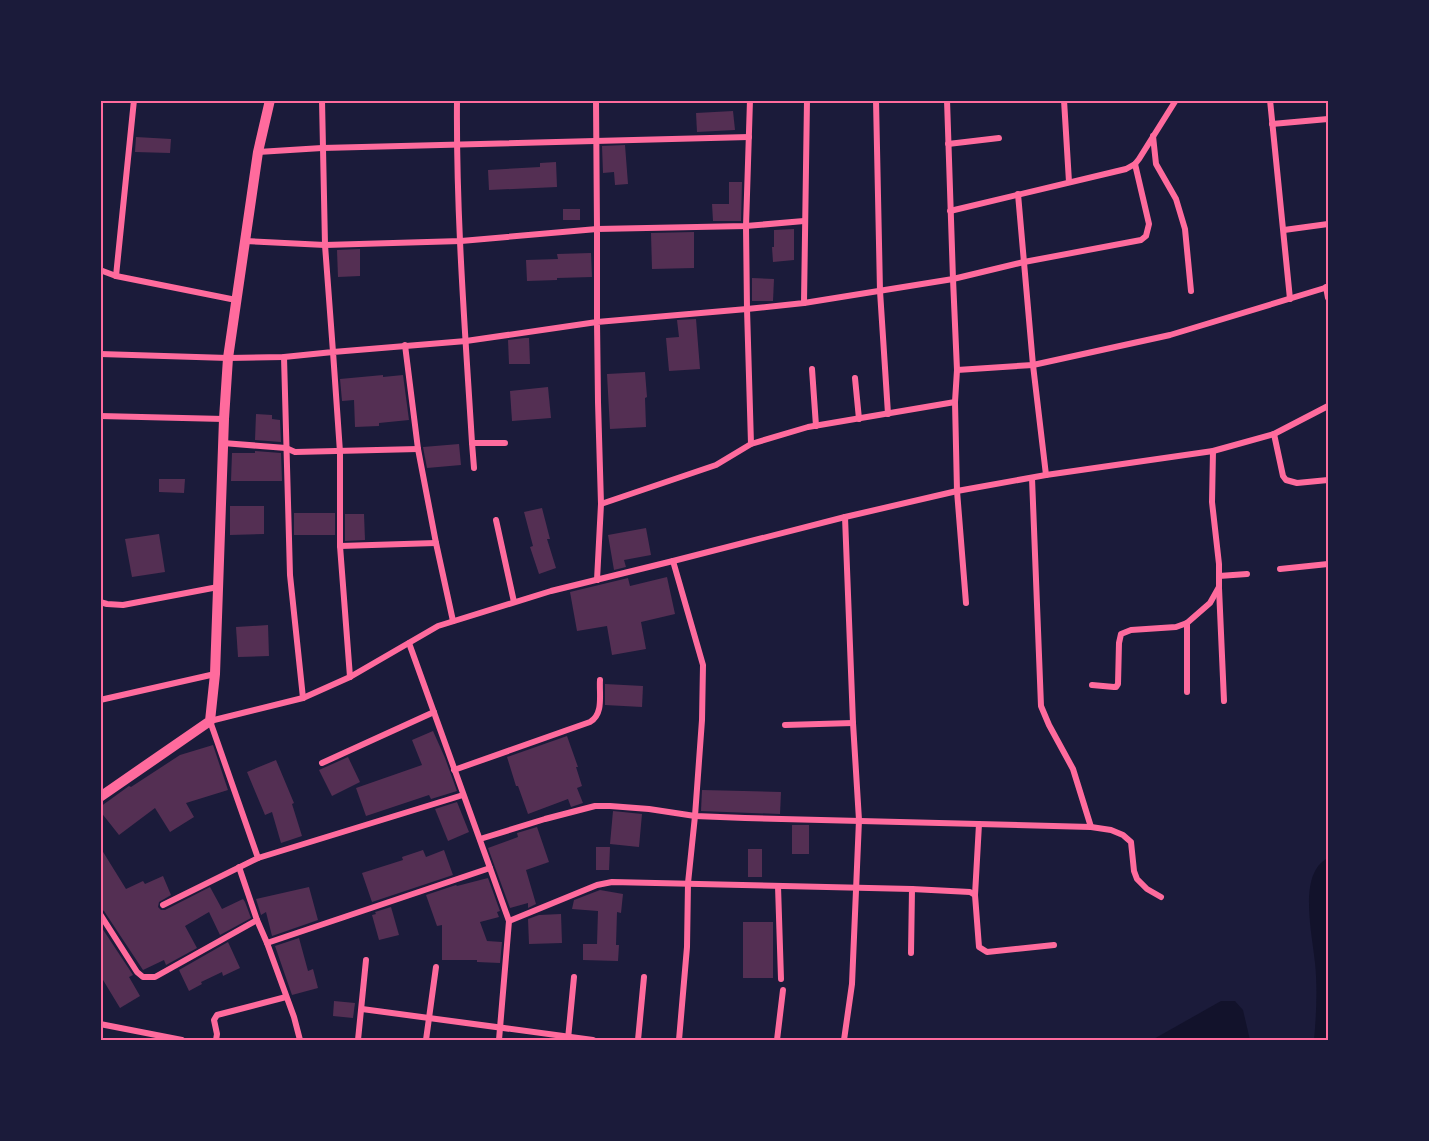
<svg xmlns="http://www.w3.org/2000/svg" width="1429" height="1141" font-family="'PT Sans',sans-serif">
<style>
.water{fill:#12122b}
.building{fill:#542f53}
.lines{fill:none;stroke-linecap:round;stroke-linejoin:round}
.minor{stroke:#ff6b9d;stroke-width:6}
.tertiary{stroke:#ff6b9d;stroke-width:10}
.neatline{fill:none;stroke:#ff6b9d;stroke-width:2}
</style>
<rect width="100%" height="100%" fill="#1b1b3a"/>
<!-- water -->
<g class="water">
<path d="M1328,858v182h-14c2,-21 3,-43 2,-64 0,-30 -22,-101 12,-118z"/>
<polygon points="1221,1001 1235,1001 1243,1010 1250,1040 1152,1040"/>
</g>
<!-- building -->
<g class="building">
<polygon points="733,111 735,130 697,132 696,113"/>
<polygon points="136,137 171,139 170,153 135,152"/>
<polygon points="625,145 628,184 615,185 614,172 603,173 602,146"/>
<polygon points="556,162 557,187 489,190 488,170 540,167 540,163"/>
<polygon points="729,182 742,182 741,221 713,221 712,204 729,204"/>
<rect x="563" y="209" width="17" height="11"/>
<polygon points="794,229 794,260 773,262 772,247 774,247 774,230"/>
<polygon points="694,232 694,268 652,269 651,233"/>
<polygon points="360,249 360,276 338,277 337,250"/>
<polygon points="591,253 592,277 557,278 557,280 527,281 526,260 558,259 557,254"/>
<polygon points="752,278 774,279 773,301 752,301"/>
<polygon points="696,319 700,369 669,371 666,338 679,337 677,320"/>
<polygon points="525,338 529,338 530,364 509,364 508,340"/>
<polygon points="645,372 647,397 645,398 646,427 610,429 607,374"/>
<polygon points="383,375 383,377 403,375 409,420 379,423 379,426 355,427 354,400 342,401 340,379"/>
<polygon points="548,387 551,418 512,421 510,391"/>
<polygon points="256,414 272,415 272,419 280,420 281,442 255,440"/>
<polygon points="459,444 461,465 427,468 423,447"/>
<polygon points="255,451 281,453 282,481 231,481 232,453 255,453"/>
<polygon points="159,479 185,479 184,493 159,492"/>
<polygon points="230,506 264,506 264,534 230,535"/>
<polygon points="542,508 550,539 547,539 556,568 539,574 530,547 533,546 524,512"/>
<rect x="294" y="513" width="41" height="22"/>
<polygon points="345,514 364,514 365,540 345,541"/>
<polygon points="646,528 651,555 624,560 626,567 614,570 608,535"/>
<polygon points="159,534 165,572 132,577 125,539"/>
<polygon points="667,577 675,614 641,622 646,649 612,655 607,626 577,631 570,592 628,578 630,586"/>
<polygon points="268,625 269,656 238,657 236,627"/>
<polygon points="605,684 643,686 642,707 605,705"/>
<polygon points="433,731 445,758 457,791 431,799 429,795 366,816 356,788 422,765 412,740"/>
<polygon points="567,736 578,767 576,767 582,786 577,788 583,803 571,807 568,799 528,814 518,786 516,786 507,757"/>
<polygon points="213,745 228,790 186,803 194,817 170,832 155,808 119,835 100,811 100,807 129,786 131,787 180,755"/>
<polygon points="348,757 360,782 332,796 319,770"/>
<polygon points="276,760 294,803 292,804 302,836 281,843 272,812 265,815 247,772"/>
<polygon points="702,790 781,792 780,814 701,811"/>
<polygon points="457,802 469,832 448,841 435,809"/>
<polygon points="613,811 642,814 639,847 610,844"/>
<rect x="792" y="825" width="17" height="29"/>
<polygon points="537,827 549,862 526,870 536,904 528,908 528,903 510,908 488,848 518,837 517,833"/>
<polygon points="100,847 126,889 143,881 145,884 163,876 171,895 159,902 158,907 161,910 165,910 210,887 222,909 243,899 245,902 251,918 220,935 209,912 185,926 197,948 166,965 164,960 143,970 104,911 100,909"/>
<polygon points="596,847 610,847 609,870 596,870"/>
<rect x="748" y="849" width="14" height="28"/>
<polygon points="423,850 426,857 444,850 453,875 372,902 362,873 403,860 402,857"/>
<polygon points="488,878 500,911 497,912 499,917 480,922 487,941 502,942 500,963 477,962 477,960 442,960 442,925 437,926 426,895 456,885 457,886"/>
<polygon points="309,887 318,920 272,936 266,912 261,915 256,899"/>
<polygon points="600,890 623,894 621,913 617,912 616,945 619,945 618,961 583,960 583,944 597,944 598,911 572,909 574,900"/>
<polygon points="391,907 399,935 379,940 372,915 376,914 375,912"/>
<polygon points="561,914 562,943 529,944 528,919 539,915"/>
<rect x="743" y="922" width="30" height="56"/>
<polygon points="100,925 133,975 129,977 140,996 120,1008 100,975"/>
<polygon points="299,938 308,971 313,969 318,988 292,995 275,946"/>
<polygon points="228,942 240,968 223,976 222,972 201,982 202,984 189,991 179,970"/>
<polygon points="334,1001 355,1003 353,1018 333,1016"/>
</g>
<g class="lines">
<!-- minor -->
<g class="minor">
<path d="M457,100c-1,115 8,229 15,343h33"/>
<polyline points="876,100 880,291 888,414"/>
<polyline points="1064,100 1069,182"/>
<polyline points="1270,100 1290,299"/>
<polyline points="1272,124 1328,119"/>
<polyline points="1153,136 1156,164 1176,199 1185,229 1191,291"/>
<polyline points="948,144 999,138"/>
<polyline points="258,152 322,148 749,137"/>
<polyline points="1018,194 1033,365 1046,475"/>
<polyline points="950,211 1126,169 1135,164 1139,159 1176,100"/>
<polyline points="1284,230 1328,224"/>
<polyline points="245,241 325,245 461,241 597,229 596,100"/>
<polyline points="100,270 116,276 236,300"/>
<polyline points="116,276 134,100"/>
<polyline points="1326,287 1328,298"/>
<polyline points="804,303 953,279 947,100"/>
<polyline points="405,345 418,449 436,543 453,621"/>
<polyline points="100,354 228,358 284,357 333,352 325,245 322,100"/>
<polyline points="284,357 290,575 303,698"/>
<polyline points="812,369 816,426"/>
<polyline points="957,370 1033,365 1170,335 1328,287"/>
<polyline points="855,378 859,419"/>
<polyline points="955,402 957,491 966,603"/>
<polyline points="100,416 224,419"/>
<polyline points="1274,434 1283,476 1286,480 1297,483 1328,480"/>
<polyline points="223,443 286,448 295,452 418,449"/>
<polyline points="472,443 474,468"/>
<polyline points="751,444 808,427 955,402 957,370 953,279 1024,262 1141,240 1146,236 1149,224 1135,164"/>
<polyline points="1032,478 1041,706 1049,725 1073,769 1091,827"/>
<polyline points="601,504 716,465 751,444 747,309 804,303 807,100"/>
<polyline points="496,520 514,602"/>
<polyline points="340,546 436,543"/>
<polyline points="673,561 703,665 702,720 695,816 688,883 687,947 679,1040"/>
<polyline points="1280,569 1328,564"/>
<polyline points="1219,576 1247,574"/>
<polyline points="597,580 601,504 598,402 597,322 747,309 746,226 750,100"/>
<polyline points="1219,588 1224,701"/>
<polyline points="100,602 107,604 123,605 218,587"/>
<polyline points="1187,623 1187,692"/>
<polyline points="350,677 340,546 340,452 333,352 466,341 597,322 597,229 746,226 804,221"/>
<polyline points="1092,685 1114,687 1116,687 1118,684 1119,643 1121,634 1131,630 1176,627 1187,623 1210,603 1219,587 1219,564 1212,502 1213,451"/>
<polyline points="100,700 215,674"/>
<polyline points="785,725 853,723"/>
<polyline points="322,763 434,712"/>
<path d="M454,770l136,-48c14,-8 9,-28 10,-42"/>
<polyline points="480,839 545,819 595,806 610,806 649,809 695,816 745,818 1091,827 1111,830 1123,835 1131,842 1134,871 1137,879 1147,889 1161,897"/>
<polyline points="258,858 463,795"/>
<polyline points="490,868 509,921 499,1040"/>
<polyline points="778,886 781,979"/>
<polyline points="912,889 970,892 975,895 979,947 987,952 1054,945"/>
<polyline points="975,895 979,824"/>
<polyline points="163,905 258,858 210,721 303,698 350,677 438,626 551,591 673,561 845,517 957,491 1046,475 1213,451 1274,434 1328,406"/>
<polyline points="100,914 137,972 143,977 155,977 257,920 239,867"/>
<polyline points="257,920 267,943 490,868 409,643"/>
<polyline points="509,921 597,885 612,882 912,889 911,953"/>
<polyline points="267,943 294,1017 300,1040"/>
<polyline points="362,1009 593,1040"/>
<polyline points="100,1024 182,1040"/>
<polyline points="568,1039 574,977"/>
<polyline points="216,1040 217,1034 214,1020 217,1015 286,997"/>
<polyline points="358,1040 366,960"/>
<polyline points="426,1040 436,967"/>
<polyline points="638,1040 644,977"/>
<polyline points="777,1040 783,990"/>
<polyline points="844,1040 852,984 859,820 853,723 845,517"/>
</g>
<!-- tertiary -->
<polyline class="tertiary" points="100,797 210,721 215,674 224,419 228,358 258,152 270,100"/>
</g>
<!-- border -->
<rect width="1429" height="1141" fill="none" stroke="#1b1b3a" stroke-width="204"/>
<rect x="102" y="102" width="1225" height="937" class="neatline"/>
</svg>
